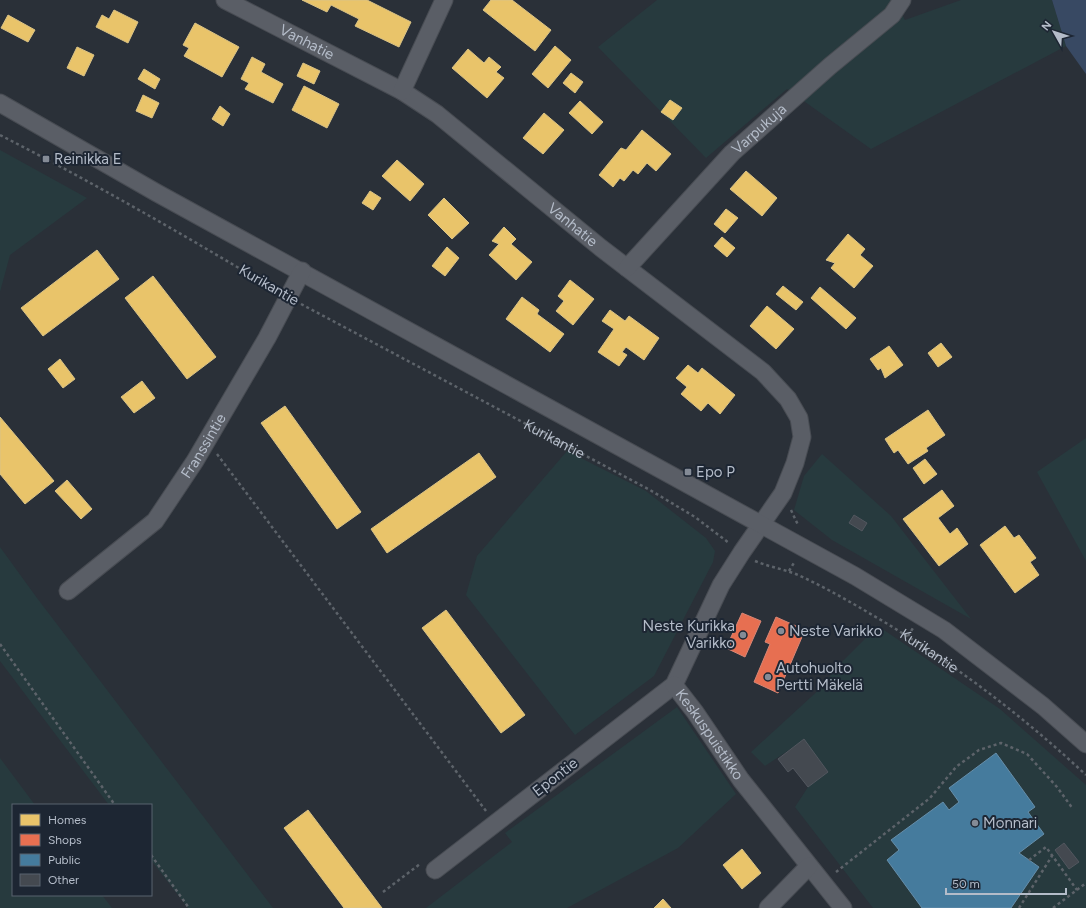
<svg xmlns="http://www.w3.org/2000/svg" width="1086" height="908" font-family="Figtree,sans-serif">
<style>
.green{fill:#273a3e}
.water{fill:#384963}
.homes{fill:#e9c46a;stroke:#d9c286}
.shops{fill:#e76f51;stroke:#d88675}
.public{fill:#457b9d;stroke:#668eaa}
.building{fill:#444950;stroke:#52575f}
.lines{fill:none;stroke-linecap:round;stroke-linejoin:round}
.minor-casing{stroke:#484c53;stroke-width:19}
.path{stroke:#5d636a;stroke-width:2.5;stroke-dasharray:3 3;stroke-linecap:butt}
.minor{stroke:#5a5e66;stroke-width:17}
.poi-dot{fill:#848b96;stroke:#1d2633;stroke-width:1.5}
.labels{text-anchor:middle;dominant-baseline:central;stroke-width:4;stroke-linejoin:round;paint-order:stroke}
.street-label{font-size:15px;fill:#b4bcc9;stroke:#1d2633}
.poi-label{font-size:15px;fill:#b4bcc9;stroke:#1d2633;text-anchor:start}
</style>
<rect width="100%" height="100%" fill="#2a3038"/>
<!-- green -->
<g class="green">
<polygon points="657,0 894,0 905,20 961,0 1052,0 1066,46 871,149 787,89 706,158 598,47"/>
<polygon points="0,150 87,198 10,255 0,292"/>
<polygon points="1086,438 1086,561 1037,472"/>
<polygon points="567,451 646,491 706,538 715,551 713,562 654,676 575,735 466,595 477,556"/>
<polygon points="822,454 891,516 971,619 832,540 794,510 804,476"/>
<polygon points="0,547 37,598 273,908 188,908 151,860 151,805 109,805 0,661"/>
<polygon points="878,626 1000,709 1086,785 1086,908 873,908 795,807 808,787 828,772 804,740 765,766 751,752 823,686 835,669"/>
<polygon points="677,707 736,794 678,848 567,908 426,908 512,842 505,833"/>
<polygon points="0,758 35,805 13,805 13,895 102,895 112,908 0,908"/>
</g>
<!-- water -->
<polygon class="water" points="1052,0 1086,0 1086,74 1066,46"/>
<!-- homes -->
<g class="homes">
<polygon points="302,0 367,0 411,22 399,47 355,26 359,19 331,5 327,12"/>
<polygon points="491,0 512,0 551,30 535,51 483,10"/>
<polygon points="114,10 138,22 128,43 96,27 102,15 109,19"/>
<polygon points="8,15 35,30 28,42 1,28"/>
<polygon points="195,23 239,47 222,77 184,56 189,48 183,45"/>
<polygon points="555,46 571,60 548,88 532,74"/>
<polygon points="77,47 94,55 84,76 67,68"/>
<polygon points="468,49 484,63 489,57 501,67 496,72 504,78 487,98 452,68"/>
<polygon points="252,57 265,64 261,72 283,84 273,103 245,89 249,83 241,79"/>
<polygon points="303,63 320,71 314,84 297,76"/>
<polygon points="144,69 160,79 155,89 138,79"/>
<polygon points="571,73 583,82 575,93 563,83"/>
<polygon points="304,86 339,104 327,128 292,110"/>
<polygon points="143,95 159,103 152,118 136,111"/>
<polygon points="670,100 682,108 673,120 661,112"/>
<polygon points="580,101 603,122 592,134 569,113"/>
<polygon points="220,106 230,114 223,126 212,119"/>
<polygon points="544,113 564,130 543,154 523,138"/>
<polygon points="642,130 671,154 656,171 647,163 638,174 633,170 624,181 620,178 613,187 599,175 621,148 626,150"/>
<polygon points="397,160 424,184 410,201 382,176"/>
<polygon points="746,171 777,198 762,216 730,189"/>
<polygon points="370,191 381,198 373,210 362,203"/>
<polygon points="444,198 469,223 452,239 428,215"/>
<polygon points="726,209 738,218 725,233 714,224"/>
<polygon points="504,227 516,239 511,244 532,262 516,280 489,255 499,244 492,241"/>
<polygon points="848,234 865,249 860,255 873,266 854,288 831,268 835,263 826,260"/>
<polygon points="722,237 735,248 727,257 714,246"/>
<polygon points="447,247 459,258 445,276 432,266"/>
<polygon points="97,250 119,279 43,336 21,308"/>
<polygon points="153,276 216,357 187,379 125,298"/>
<polygon points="570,280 594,299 573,325 556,311 564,301 558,296"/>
<polygon points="783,286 803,302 796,310 776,294"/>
<polygon points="820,287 856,318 846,329 811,298"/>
<polygon points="522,297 539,310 537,314 564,334 550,352 506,319"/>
<polygon points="767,306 794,329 776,349 750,326"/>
<polygon points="610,310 625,321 629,316 659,338 644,360 626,347 622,352 627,355 619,366 598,352 614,329 602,321"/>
<polygon points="941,343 952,357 938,367 928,353"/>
<polygon points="889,346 903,365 885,378 881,368 878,370 870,359"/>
<polygon points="60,359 75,379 63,388 48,369"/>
<polygon points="688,365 698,373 702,368 735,395 720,414 708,403 701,411 681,394 687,387 676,378"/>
<polygon points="142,381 155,398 134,413 121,397"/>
<polygon points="285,406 361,512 337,529 261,423"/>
<polygon points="928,410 945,435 926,448 928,451 908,464 898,450 894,453 885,439"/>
<polygon points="0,417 54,481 25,504 0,474"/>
<polygon points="479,453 496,477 387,553 371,529"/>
<polygon points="925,459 937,474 924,484 913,468"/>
<polygon points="67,480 92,509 81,519 55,491"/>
<polygon points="942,490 954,506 938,518 950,534 957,528 968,544 939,566 903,519"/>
<polygon points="1005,526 1014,538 1019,535 1036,558 1030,562 1039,575 1015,593 980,545"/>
<polygon points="446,610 525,715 501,733 422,628"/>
<polygon points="308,810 382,908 344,908 284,828"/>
<polygon points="742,849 761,873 742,889 723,865"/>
<polygon points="663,899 671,908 654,908"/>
</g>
<!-- shops -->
<g class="shops">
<polygon points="742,613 761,621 745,657 726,648"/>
<polygon points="776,617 805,630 778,693 754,682 770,644 765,642"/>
</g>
<!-- public -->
<polygon class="public" points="996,753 1035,807 1028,812 1044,834 1019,853 1039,867 1011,908 922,908 887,860 899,850 891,840 943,802 949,810 959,802 949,788"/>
<!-- building -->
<g class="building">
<polygon points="854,515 867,523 862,531 849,523"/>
<polygon points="804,739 828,772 808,787 793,768 788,772 778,759"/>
<polygon points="1064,843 1079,862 1069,869 1055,850"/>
</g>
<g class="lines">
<!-- minor casing -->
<g class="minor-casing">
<g id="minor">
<path id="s3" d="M225,0l177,91 35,23 164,134 162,124 25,27 11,19 3,19 -7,26 -12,30 -41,59 -21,33 -47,100 -239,185"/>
<polyline points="402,91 444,0"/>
<polyline points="0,103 157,193 855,576 944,630 1043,706 1086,744"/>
<path id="s4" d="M627,268l105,-115 98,-87 62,-51 10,-15"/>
<path id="s5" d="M68,591l87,-70 40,-60 72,-123 35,-67"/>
<path id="s6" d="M674,685l21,27 46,68 102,128"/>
<polyline points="768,908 809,866"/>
</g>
</g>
<!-- path -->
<g class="path">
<path d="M0,135c94,48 184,100 274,154"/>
<path id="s1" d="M301,304l349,186 45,27 34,26"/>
<polyline points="217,454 486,811"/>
<polyline points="791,510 798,525"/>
<path id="s2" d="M755,561c14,6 29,8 43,14 31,14 59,31 88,48 72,44 138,94 200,152"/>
<polyline points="789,571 795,561"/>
<polyline points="908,636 913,628"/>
<polyline points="0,644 115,805"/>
<polyline points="151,855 189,908"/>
<polyline points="1029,860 1046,847 1077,890"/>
<polyline points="836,872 930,798 956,767 979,750 1001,743 1027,754 1057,787 1073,809"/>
<polyline points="383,892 420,864"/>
<polyline points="1019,908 1052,856"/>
<polyline points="1053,908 1086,883"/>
</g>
<!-- minor -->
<use href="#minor" class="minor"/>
</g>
<!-- markers -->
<g class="poi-dot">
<rect x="42" y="155" width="8" height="8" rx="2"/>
<rect x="684" y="468" width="8" height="8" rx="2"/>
<circle cx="781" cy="631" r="4"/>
<circle cx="743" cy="635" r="4"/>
<circle cx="768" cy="677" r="4"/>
<circle cx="975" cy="823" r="4"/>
</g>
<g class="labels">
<!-- street labels -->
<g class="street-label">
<text stroke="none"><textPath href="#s3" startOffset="92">Vanhatie</textPath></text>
<text stroke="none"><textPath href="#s4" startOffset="192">Varpukuja</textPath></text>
<text stroke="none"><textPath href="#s3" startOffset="416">Vanhatie</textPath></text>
<text transform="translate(269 285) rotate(30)">Kurikantie</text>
<text stroke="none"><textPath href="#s1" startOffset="287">Kurikantie</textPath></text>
<text stroke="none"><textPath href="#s5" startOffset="201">Franssintie</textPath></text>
<text stroke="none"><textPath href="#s2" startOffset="197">Kurikantie</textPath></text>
<text stroke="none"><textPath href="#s6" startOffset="61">Keskuspuistikko</textPath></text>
<text transform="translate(555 777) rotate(-38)">Epontie</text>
</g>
<!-- poi labels -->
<g class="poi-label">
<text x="54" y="159">Reinikka E</text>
<text x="696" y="472">Epo P</text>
<text x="735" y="626" text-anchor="end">Neste Kurikka<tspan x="735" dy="17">Varikko</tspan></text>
<text x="789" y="631">Neste Varikko</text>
<text x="776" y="668">Autohuolto<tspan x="776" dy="17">Pertti Mäkelä</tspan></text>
<text x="983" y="823">Monnari</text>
</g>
</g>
<!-- legend -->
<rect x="12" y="804" width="140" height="92" fill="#1d2633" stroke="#59626f"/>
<rect x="20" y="814" width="20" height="12" fill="#e9c46a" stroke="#59626f"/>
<text x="48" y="824" font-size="12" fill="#b4bcc9">Homes</text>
<rect x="20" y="834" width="20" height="12" fill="#e76f51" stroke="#59626f"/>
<text x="48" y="844" font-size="12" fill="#b4bcc9">Shops</text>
<rect x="20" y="854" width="20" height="12" fill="#457b9d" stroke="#59626f"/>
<text x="48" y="864" font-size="12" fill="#b4bcc9">Public</text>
<rect x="20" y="874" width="20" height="12" fill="#444950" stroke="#59626f"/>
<text x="48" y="884" font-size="12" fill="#b4bcc9">Other</text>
<!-- north arrow -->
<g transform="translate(1054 32) rotate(309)" stroke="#1d2633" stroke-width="3" paint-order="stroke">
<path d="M0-3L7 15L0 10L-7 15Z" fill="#b4bcc9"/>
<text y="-6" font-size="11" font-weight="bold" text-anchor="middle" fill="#b4bcc9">N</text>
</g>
<!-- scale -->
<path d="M946 888v6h120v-6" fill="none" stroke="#b4bcc9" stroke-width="2"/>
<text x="952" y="888" font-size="12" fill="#b4bcc9" stroke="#1d2633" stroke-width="3" paint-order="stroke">50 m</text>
</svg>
